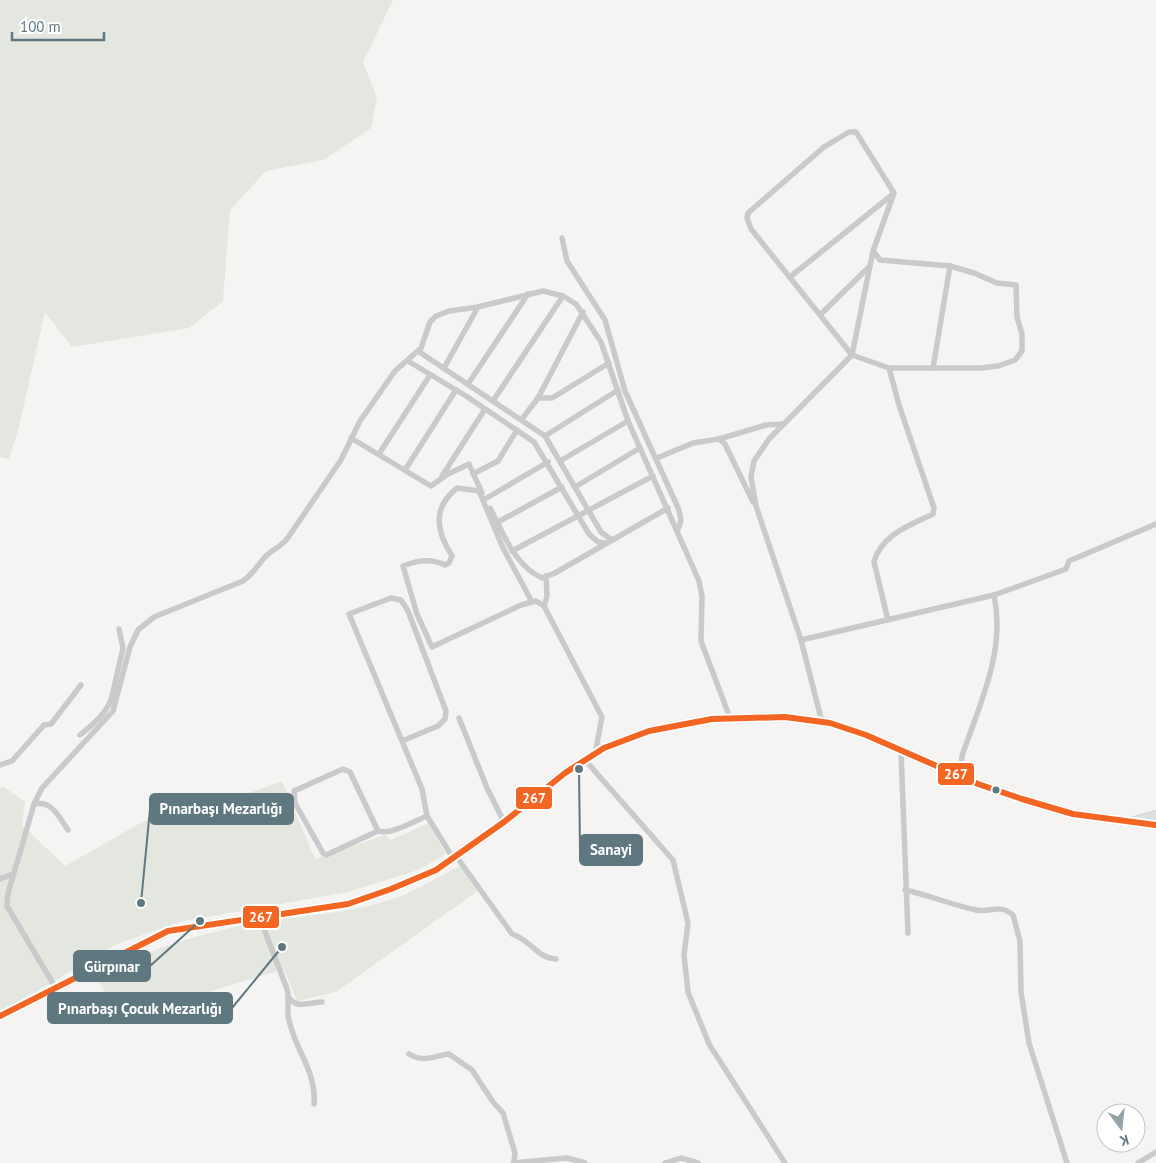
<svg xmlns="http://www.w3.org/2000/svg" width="1156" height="1163" font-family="'PT Sans',sans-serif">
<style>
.green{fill:#e4e6e0}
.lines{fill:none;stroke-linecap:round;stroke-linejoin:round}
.secondary-casing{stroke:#d1d2d3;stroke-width:10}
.street{stroke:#c9cacb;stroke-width:5.5}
.secondary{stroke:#dedfdf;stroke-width:8}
.bus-1-casing{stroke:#fff;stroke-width:10}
.bus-1{stroke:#f26522;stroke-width:6}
.bus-dot{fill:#5f787f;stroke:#fff;stroke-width:2}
.leader{fill:none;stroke:#5f787f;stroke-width:2}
.callout-dot{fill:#5f787f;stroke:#fff;stroke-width:2}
.callout{fill:#5f787f;stroke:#5f787f;stroke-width:2}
.callout-label{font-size:15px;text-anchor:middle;font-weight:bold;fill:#fff}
.line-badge{stroke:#fff;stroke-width:2}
.badge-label{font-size:14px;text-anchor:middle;font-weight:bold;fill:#fff}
</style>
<rect width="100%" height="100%" fill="#f5f4f3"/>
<!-- green -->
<g class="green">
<polygon points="0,0 393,0 363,62 377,98 371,128 323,160 266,171 230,210 223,301 189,328 72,347 45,312 19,427 9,459 0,457"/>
<polygon points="282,781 315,859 385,835 391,840 428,823 446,854 418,870 348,892 179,922 115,945 0,1013 0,788 4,787 25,802 22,825 65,866 139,824 196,798 249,793"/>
<path d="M462,865l17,25 -143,102 -39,9 -13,-32 -164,50 -25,-44c51,-24 101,-41 156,-51 46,-8 94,-10 139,-24 25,-8 49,-24 72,-35z"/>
</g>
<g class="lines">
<!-- secondary casing -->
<g class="secondary-casing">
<g id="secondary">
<polyline points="1134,821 1156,815"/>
<polyline points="0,1016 168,931 348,904 391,889 436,870 504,822 565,773 604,748 649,731 712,719 785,717 830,723 866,735 978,784 1022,799 1073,814 1156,825"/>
</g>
</g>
<!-- street -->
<g class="street">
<polygon points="849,132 856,132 894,193 873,251 880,260 950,266 974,273 997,283 1016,285 1017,317 1022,334 1022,351 1015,360 998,366 981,368 889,368 852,355 751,229 747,218 748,213 824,147"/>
<polyline points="562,238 567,261 605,320 625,391 679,510 681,521 678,529"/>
<polyline points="790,277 893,194"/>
<polyline points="821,314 870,266"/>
<polyline points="418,351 545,436 601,532 612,540"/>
<polyline points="408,361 466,396 534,442 589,534 598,542 606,543"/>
<polyline points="444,368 478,307"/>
<polyline points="933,368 950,266"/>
<polyline points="468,384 528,294"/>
<polyline points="538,398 552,398 609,363"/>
<polyline points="493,401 563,296"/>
<polyline points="522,419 538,398 583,312"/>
<polyline points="545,436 618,390"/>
<polyline points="351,438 431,486 448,474 469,464 482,493"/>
<polyline points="719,439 766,425 783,424"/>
<polyline points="379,454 430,375"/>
<polyline points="657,458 693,443 719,439 725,444 753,502"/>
<polyline points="560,461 628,421"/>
<polyline points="405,470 456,390"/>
<polyline points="473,474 498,461 517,430"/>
<polyline points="442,476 485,409"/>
<polyline points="575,487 640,448"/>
<polyline points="485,499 548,462"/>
<path d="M490,508c13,25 25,58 52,70l13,-5 113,-65"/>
<polyline points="498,522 562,487"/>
<polyline points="512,551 653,476"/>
<polyline points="994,595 1066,569 1069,561 1156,524"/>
<path d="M532,602l-29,-54 -24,-57 -22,-3c-25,20 -21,43 -5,68l-3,7 -4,2c-14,-7 -28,-5 -42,1l14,48 15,33 89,-42 15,-4 8,5 58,111 -7,37"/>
<polyline points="544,606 547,596 546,576"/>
<path d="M888,620l-14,-58c7,-27 36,-37 59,-48l1,-6 -35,-103 -10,-37"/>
<path d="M801,640l193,-45c12,56 -14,108 -32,161l-1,11 4,12"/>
<polyline points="459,718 487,788 504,822"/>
<polyline points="822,722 801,640 756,506 751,477 754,461 769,439 852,355 873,251"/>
<path d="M80,735c12,-10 25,-20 31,-35l12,-52 -4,-19"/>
<polyline points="402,741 438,726 445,719 446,711 408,611 401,600 391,598 349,614 422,789 427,816 453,858"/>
<polyline points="901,751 908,933"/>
<polyline points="585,760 673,860 688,923 684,955 688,992 709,1044 785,1163"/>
<polyline points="0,765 12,761 44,725 51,724 81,685"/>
<path d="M34,804c18,-4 25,13 34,26"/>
<path d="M378,831l-28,-59 -7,-3 -49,22 1,12 28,50 3,2 52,-24c14,4 36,-10 49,-15"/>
<path d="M456,856l56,78c20,7 25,24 44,25"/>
<polyline points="0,879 13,874"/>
<path d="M905,890c24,5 47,15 71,20 15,3 22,-7 37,5l7,26 1,51 8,51 38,120"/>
<path d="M259,916l28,73c3,11 -1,21 2,31 6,30 28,52 25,84"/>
<path d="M55,987l-48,-81 1,-13 13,-44 13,-45 8,-16 71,-77 17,-64 8,-17 16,-13 89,-36c10,-7 14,-15 22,-24 6,-6 15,-10 22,-18l54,-79 19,-39 35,-50 26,-23 9,-26 6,-6 13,-5 29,-4 65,-16 20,5 13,8 25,38 27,79 71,160 3,15 -1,45 29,77"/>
<path d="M290,999c8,10 20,3 32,3"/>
<path d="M409,1054c15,9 24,2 40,0l23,16 21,32 10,11 12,40 -1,9"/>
<polyline points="513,1163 567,1158 585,1163"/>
<polyline points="665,1163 681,1158 698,1163"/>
<polyline points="1138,1163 1156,1152"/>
</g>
<!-- secondary -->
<use href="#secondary" class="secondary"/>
<!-- bus-1 casing -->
<g class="bus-1-casing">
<polyline id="bus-1" points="0,1016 168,931 348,904 391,889 436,870 504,822 565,773 604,748 649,731 712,719 785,717 830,723 866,735 978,784 1022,799 1073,814 1156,825"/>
</g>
<!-- bus-1 -->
<use href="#bus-1" class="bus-1"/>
</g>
<!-- markers -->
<circle class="bus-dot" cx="996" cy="790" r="4.5"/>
<!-- callouts -->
<path class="leader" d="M141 903L150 809M579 769L580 850M200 921L150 966M282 947L232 1008"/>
<g class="callout-dot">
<circle cx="141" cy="903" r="5"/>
<circle cx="579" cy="769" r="5"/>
<circle cx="200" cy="921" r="5"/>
<circle cx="282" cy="947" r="5"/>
</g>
<g class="callout">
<rect x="150" y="794" width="143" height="30" rx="5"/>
<rect x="580" y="835" width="62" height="30" rx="5"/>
<rect x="74" y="951" width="76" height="30" rx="5"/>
<rect x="48" y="993" width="184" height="30" rx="5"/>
</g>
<g class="callout-label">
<text x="221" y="814">Pınarbaşı Mezarlığı</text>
<text x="611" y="855">Sanayi</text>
<text x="112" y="972">Gürpınar</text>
<text x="140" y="1014">Pınarbaşı Çocuk Mezarlığı</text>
</g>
<g class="line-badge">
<rect x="937" y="762" width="38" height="24" rx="5" fill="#f26522"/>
<rect x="515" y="786" width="38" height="24" rx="5" fill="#f26522"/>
<rect x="242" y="905" width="38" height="24" rx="5" fill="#f26522"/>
</g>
<g class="badge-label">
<text x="956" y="779">267</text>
<text x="534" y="803">267</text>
<text x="261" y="922">267</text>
</g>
<!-- north arrow -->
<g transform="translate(1121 1128) rotate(165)"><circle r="24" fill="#ffffff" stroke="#bfc9cc"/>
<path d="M0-4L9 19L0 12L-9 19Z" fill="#94a3a8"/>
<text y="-8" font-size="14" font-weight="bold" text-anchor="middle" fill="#5f787f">K</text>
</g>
<!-- scale -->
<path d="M12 32v8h92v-8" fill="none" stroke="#5f787f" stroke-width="2.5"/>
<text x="20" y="32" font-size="15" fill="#5f787f" stroke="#ffffff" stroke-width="4" paint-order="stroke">100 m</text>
</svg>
